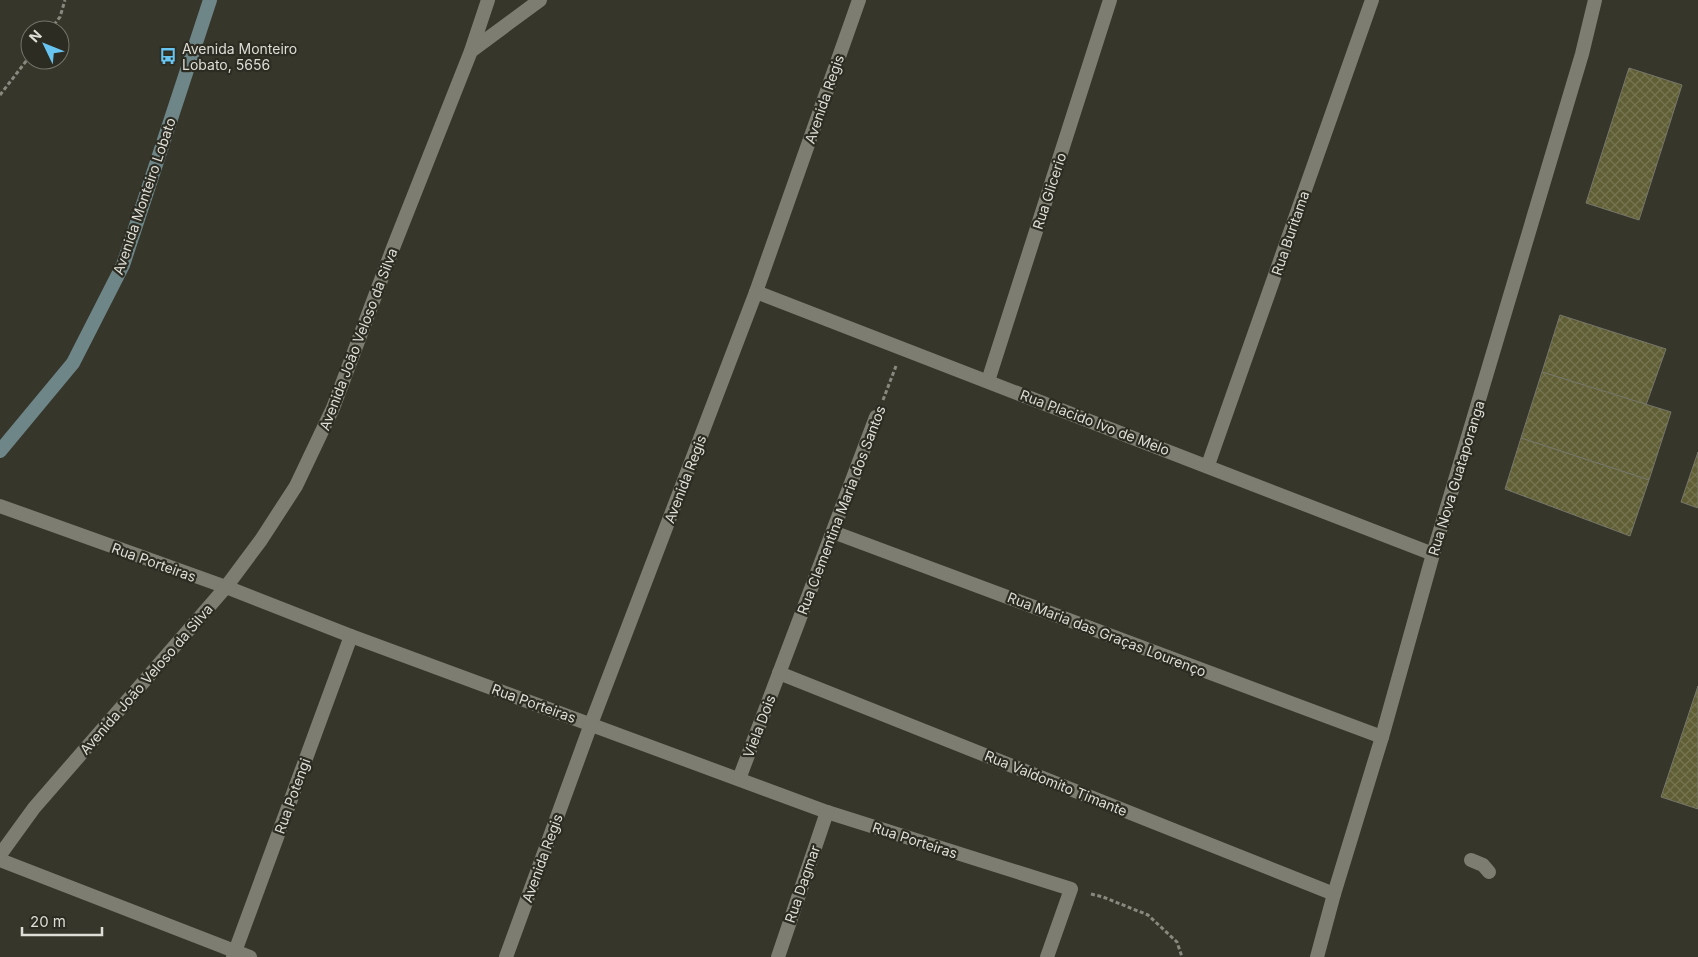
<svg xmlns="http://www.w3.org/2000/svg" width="1698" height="957" font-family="Inter,sans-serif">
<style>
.building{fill:url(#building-cross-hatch);stroke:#76766a}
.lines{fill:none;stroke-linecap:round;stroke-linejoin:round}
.path{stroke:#898980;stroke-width:3;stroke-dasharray:4 2.5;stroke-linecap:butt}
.service{stroke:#7d7d71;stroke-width:14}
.minor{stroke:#7d7d71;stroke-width:14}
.tertiary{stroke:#7d7d71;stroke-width:14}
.secondary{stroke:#6e8688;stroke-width:14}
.labels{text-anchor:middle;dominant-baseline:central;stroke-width:4.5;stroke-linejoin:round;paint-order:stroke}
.poi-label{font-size:14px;fill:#deded7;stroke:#2c2c22;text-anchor:start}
.street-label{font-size:14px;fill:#deded7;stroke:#2c2c22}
</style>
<defs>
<pattern id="building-cross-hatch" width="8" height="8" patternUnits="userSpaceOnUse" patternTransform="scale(1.25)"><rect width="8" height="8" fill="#605e34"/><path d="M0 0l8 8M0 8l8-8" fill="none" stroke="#767551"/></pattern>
</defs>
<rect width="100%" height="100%" fill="#36362b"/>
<!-- building -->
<g class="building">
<polygon points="1629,68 1682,85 1639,220 1586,203"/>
<polygon points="1560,315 1666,349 1646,405 1542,372"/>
<polygon points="1542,372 1671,412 1649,480 1521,438"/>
<polygon points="1521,438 1649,480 1630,536 1505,489"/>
<polygon points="1698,452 1698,508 1681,502"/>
<polygon points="1698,686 1698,809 1661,797"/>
</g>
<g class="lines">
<!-- path -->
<g class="path">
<polyline points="50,30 60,17 65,0"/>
<polyline points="0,95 30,56"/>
<polyline points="883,400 896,366"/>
<polyline points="1091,894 1103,897 1148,915 1177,942 1182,957"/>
</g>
<!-- service -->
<g class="service">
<polyline points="0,860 250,957"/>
<polyline points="1471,860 1483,865 1489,872"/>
</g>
<!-- minor -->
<g class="minor">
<polyline points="756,292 1433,554"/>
<polyline points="988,381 1110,0"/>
<polyline points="1208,465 1372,0"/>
<polyline points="0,506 226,587 351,636 827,812 1071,889 1047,957"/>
<polyline points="833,532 1382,737"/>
<polyline points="779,673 1334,894"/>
<polyline points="739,779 876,417"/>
<polyline points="233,957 351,636"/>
<polyline points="506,957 591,724 756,292 859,0"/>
<polyline points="778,957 827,812"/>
<polyline points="1317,957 1334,894 1382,737 1433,554 1582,54 1595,0"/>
</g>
<!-- tertiary -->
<g class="tertiary">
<polyline points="471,51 540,0"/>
<polyline points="0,855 34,808 226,587 261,540 296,486 333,408 393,248 471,51 488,0"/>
</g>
<!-- secondary -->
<polyline class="secondary" points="0,451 73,363 123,265 210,0"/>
</g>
<!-- icons -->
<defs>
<g id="bus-bare" transform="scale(1.35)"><path d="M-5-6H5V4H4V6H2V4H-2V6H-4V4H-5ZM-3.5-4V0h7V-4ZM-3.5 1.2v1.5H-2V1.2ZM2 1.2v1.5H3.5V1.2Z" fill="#68c4f0" stroke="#2c2c22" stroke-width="2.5" paint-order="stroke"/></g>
</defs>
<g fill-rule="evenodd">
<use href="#bus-bare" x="168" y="56"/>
</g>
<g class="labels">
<!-- poi labels -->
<g class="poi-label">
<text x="182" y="48">Avenida Monteiro<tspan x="182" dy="16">Lobato, 5656</tspan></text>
</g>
<!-- street labels -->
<g class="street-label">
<text transform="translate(824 99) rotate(-71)">Avenida Regis</text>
<text transform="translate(1049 191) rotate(-72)">Rua Glicerio</text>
<text transform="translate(144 196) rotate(-71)">Avenida Monteiro Lobato</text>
<text transform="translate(1290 233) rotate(-71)">Rua Buritama</text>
<text transform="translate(358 339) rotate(-69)">Avenida João Veloso da Silva</text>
<text transform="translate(1095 422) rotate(21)">Rua Placido Ivo de Melo</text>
<text transform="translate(1456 478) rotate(-73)">Rua Nova Guataporanga</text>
<text transform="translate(685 479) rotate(-69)">Avenida Regis</text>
<text transform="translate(841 510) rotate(-69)">Rua Clementina Maria dos Santos</text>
<text transform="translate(154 562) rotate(20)">Rua Porteiras</text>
<text transform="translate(1107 634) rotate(21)">Rua Maria das Graças Lourenço</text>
<text transform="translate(146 679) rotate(-49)">Avenida João Veloso da Silva</text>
<text transform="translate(534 703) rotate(20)">Rua Porteiras</text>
<text transform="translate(759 726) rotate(-69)">Viela Dois</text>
<text transform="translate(1056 783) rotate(22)">Rua Valdomito Timante</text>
<text transform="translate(292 796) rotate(-70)">Rua Potengi</text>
<text transform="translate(915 840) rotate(18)">Rua Porteiras</text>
<text transform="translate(542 858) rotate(-70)">Avenida Regis</text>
<text transform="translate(802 884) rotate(-71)">Rua Dagmar</text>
</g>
</g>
<!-- north arrow -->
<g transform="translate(45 45) rotate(313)"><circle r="24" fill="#2c2c22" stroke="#73736a"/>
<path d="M0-4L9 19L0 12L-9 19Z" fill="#68c4f0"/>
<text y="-8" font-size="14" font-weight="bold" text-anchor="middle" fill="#deded7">N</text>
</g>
<!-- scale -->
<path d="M22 927v8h80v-8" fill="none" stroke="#deded7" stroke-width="2.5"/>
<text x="30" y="927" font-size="15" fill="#deded7" stroke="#2c2c22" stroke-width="4" paint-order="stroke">20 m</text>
</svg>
